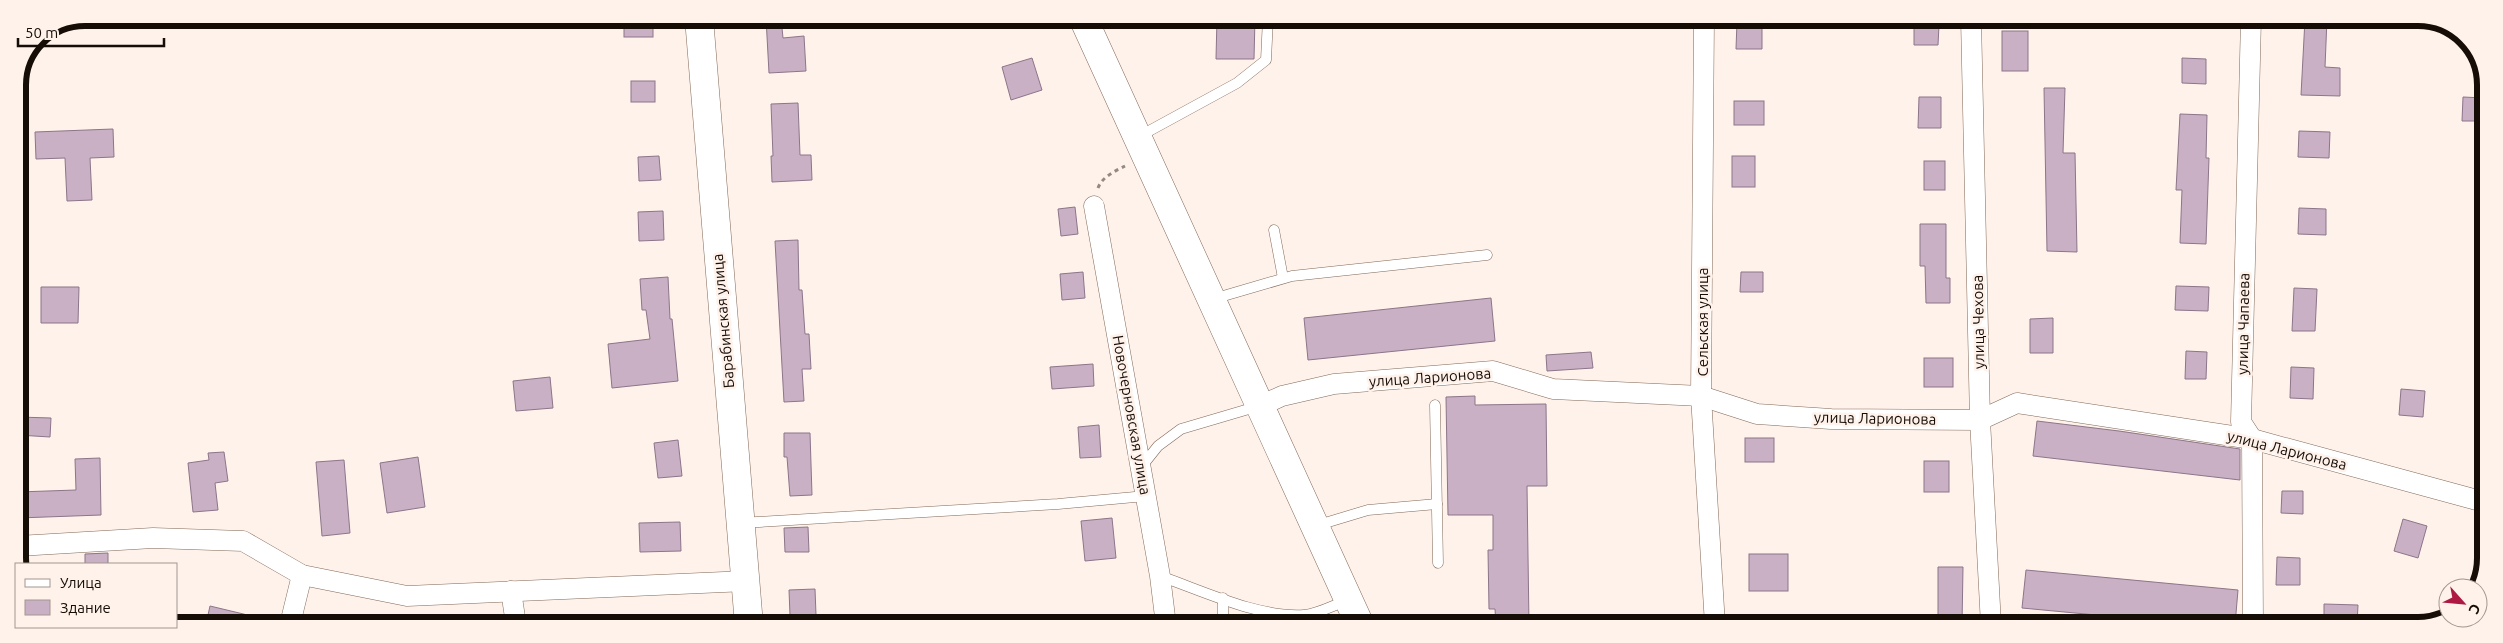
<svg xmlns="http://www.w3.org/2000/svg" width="2503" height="643" font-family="Ubuntu,sans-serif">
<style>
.building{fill:#c9b0c5;stroke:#8c7589}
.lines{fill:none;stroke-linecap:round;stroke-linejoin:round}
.lane-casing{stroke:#826958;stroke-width:11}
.street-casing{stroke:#826958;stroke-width:21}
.secondary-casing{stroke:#826958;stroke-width:29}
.path{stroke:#948882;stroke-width:3;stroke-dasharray:4 4;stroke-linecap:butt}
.lane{stroke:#fff;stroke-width:10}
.street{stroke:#fff;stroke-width:20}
.secondary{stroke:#fff;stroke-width:28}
.labels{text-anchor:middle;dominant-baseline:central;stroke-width:5;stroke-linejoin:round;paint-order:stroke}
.street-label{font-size:15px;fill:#170d07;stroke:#fef2eb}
.rim{fill:none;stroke:#170d07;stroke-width:6}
</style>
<rect width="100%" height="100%" fill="#fef2eb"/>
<!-- building -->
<g class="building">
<rect x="624" y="18" width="29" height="19"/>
<polygon points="766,18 781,18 783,38 804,36 806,71 769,73"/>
<polygon points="1217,18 1255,18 1254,59 1216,59"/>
<polygon points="2305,19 2327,19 2325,67 2340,68 2340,96 2301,95"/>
<polygon points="1737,22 1762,23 1762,49 1736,49"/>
<polygon points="1914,25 1939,25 1938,45 1914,45"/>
<rect x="2002" y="31" width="26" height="40"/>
<polygon points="1032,58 1042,90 1011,100 1002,67"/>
<polygon points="2182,58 2206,59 2206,84 2182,83"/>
<rect x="631" y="81" width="24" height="21"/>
<polygon points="2044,88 2065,88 2063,153 2075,153 2077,252 2047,251"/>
<polygon points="1919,97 1941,97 1941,128 1918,128"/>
<polygon points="2463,97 2484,98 2484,121 2462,121"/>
<rect x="1734" y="101" width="30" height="24"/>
<polygon points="798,103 800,155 811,155 812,180 772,182 771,156 773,156 771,104"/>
<polygon points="2180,114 2207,115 2206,158 2209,158 2206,244 2180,243 2182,190 2176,190"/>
<polygon points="113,129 114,157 90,158 92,200 67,201 65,158 36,159 35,132"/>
<polygon points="2299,131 2330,132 2329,158 2298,157"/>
<polygon points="659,156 661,180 639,181 638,157"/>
<rect x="1732" y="156" width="23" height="31"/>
<rect x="1924" y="161" width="21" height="29"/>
<polygon points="1075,207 1078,234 1061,236 1058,209"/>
<polygon points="2299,208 2326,209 2326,235 2298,234"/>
<polygon points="663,211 664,240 639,241 638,212"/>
<polygon points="1920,224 1946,224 1946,278 1950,278 1950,303 1926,303 1925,266 1920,266"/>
<polygon points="798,240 799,290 802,290 805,334 809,334 811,369 802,369 804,401 784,402 775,241"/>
<polygon points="1083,272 1085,298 1062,300 1060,274"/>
<polygon points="1741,272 1763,272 1763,292 1740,292"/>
<polygon points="668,277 670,319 672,319 678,381 612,388 608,344 650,339 646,310 642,310 640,279"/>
<polygon points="2176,286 2209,287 2208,311 2175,310"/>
<polygon points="41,287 79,287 78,323 41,323"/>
<polygon points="2294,288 2317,289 2315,331 2292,331"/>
<polygon points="1491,298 1495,341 1308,360 1304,318"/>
<polygon points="2053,318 2053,353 2030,353 2030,319"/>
<polygon points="2186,351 2207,352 2206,379 2185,379"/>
<polygon points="1591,352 1593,368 1547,371 1546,355"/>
<rect x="1924" y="358" width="29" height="29"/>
<polygon points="1093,364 1094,386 1052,389 1050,367"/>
<polygon points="2291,367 2314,368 2313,399 2290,398"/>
<polygon points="550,377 553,408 516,411 513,381"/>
<polygon points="2401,389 2425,391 2423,417 2399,415"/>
<polygon points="1475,396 1475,405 1546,404 1547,486 1527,486 1529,625 1496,625 1495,609 1489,609 1488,550 1493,550 1493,515 1448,515 1446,397"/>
<polygon points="18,417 51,418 50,437 18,435"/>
<polygon points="2037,421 2119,431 2240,449 2240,480 2033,456"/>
<polygon points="1099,425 1101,457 1080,458 1078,427"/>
<polygon points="784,433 810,433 812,495 790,496 787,457 784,457"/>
<rect x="1745" y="438" width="29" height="24"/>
<polygon points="678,440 682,476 658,478 654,443"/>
<polygon points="224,452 228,481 215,483 218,510 193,512 188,463 209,460 208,453"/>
<polygon points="418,457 425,507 387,513 380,463"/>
<polygon points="100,458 101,515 18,518 18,492 76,490 75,459"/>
<polygon points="344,460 350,533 322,536 316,462"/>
<rect x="1924" y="461" width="25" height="31"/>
<polygon points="2282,491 2303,491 2303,514 2281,513"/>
<polygon points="1112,518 1116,558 1085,561 1081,521"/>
<polygon points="2403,519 2427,526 2418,558 2394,551"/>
<polygon points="680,522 681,551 640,552 639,523"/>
<polygon points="808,527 809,552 785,552 784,528"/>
<polygon points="108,553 108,564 85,564 85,554"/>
<rect x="1749" y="554" width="39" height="37"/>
<polygon points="2277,557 2300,558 2300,585 2276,585"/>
<polygon points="1938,567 1963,567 1962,625 1938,625"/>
<polygon points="2026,570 2238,590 2235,625 2202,625 2022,608"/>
<polygon points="815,589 816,615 790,615 789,590"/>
<polygon points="2324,604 2358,605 2357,625 2324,625"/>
<polygon points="210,606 260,618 259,624 206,624"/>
</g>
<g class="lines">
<!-- lane casing -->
<g class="lane-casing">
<g id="lane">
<polyline points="1138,137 1237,83 1266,60 1268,18"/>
<polyline points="1274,230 1283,278"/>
<polyline points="1213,299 1292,276 1487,255"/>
<polyline points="1435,405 1438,563"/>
<polyline points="1142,466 1158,446 1181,429 1259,406"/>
<polyline points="741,523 1058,504 1146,496"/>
<polyline points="1315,526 1368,510 1437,504"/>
<path d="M1160,576c43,15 99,42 144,39 14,-1 30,-10 44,-15"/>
<polyline points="1223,598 1223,625"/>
</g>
</g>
<!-- street casing -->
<g class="street-casing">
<g id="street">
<polyline points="1704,18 1701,396 1715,625"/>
<polyline points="1971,19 1980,420 1991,625"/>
<polyline points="2251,19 2241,422 2252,439 2253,625"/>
<polyline points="1094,206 1160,576 1166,625"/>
<polyline points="1260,406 1282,396 1334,384 1493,371 1553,389 1701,396 1757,414 1831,419 1980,420 2017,403 2252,439 2484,502"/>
<polyline points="18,546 153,538 243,541 302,575 407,596 747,581"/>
<polyline points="511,591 516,624"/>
<polyline points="290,624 302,575"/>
</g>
</g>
<!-- secondary casing -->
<g class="secondary-casing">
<g id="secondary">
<polyline points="699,18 749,625"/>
<polyline points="1083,18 1360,625"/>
</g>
</g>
<!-- path -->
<path class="path" d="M1098,188c4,-11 17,-17 27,-22"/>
<!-- lane -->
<use href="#lane" class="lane"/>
<!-- street -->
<use href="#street" class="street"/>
<!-- secondary -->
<use href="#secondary" class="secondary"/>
</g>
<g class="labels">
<!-- street labels -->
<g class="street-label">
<text transform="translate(723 321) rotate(-95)">Барабинская улица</text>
<text transform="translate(1702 322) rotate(-90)">Сельская улица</text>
<text transform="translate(1978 322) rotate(-91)">улица Чехова</text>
<text transform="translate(2243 324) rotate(-89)">улица Чапаева</text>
<text transform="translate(1430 377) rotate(-4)">улица Ларионова</text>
<text transform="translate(1132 415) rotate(80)">Новочерновская улица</text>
<text transform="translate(1875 418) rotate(1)">улица Ларионова</text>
<text transform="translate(2287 450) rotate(14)">улица Ларионова</text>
</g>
</g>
<!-- crop -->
<path d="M0 0H2503V643H0ZM85 26H2418A59 59 0 0 1 2477 85V558A59 59 0 0 1 2418 617H85A59 59 0 0 1 26 558V85A59 59 0 0 1 85 26Z" fill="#fef2eb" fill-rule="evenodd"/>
<path class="rim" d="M85 26H2418A59 59 0 0 1 2477 85V558A59 59 0 0 1 2418 617H85A59 59 0 0 1 26 558V85A59 59 0 0 1 85 26Z"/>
<!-- legend -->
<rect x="15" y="563" width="162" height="65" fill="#fef2eb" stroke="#a29690"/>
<rect x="25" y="579" width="25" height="8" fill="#ffffff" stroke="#a29690"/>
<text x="60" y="588" font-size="15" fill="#170d07">Улица</text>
<rect x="25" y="600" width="25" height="15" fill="#c9b0c5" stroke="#a29690"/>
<text x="60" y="613" font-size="15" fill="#170d07">Здание</text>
<!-- north arrow -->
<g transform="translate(2463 603) rotate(117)"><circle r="24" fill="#fef2eb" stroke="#a29690"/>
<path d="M0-4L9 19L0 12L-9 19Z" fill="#ad1943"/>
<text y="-8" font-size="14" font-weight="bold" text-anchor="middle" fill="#170d07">С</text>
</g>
<!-- scale -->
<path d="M18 38v8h146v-8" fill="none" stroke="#170d07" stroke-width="2.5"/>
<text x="25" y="38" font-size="15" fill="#170d07" stroke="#fef2eb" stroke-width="4" paint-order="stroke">50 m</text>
</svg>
